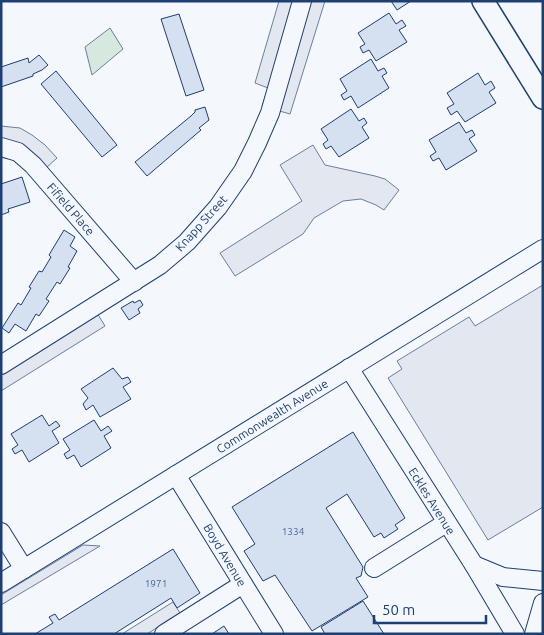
<svg xmlns="http://www.w3.org/2000/svg" width="544" height="635" font-family="Ubuntu,sans-serif">
<style>
.green{fill:#d7e8df;stroke:#687fa3}
.parking{fill:#e3e8f0;stroke:#687fa3}
.building{fill:#d5e0f0;stroke:#1d3f73}
.lines{fill:none;stroke-linecap:round;stroke-linejoin:round}
.minor-casing{stroke:#1d3f73;stroke-width:20}
.major-casing{stroke:#1d3f73;stroke-width:24}
.minor{stroke:#f4f7fb;stroke-width:18}
.major{stroke:#f4f7fb;stroke-width:21}
.labels{text-anchor:middle;dominant-baseline:central;stroke-width:4;stroke-linejoin:round;paint-order:stroke}
.number-label{font-size:10px;fill:#4b6792}
.street-label{font-size:12px;fill:#1d3f73;stroke:#f4f7fb}
</style>
<rect width="100%" height="100%" fill="#f4f7fb"/>
<!-- green -->
<polygon class="green" points="110,28 123,49 92,75 85,47"/>
<!-- parking -->
<g class="parking">
<polygon points="279,1 325,1 290,114 262,106 268,88 255,83"/>
<polygon points="1,126 20,128 32,135 45,145 57,158 35,178 19,162 1,156"/>
<polygon points="313,145 325,165 375,176 385,179 399,190 384,210 376,205 361,199 343,201 314,218 303,234 235,276 220,253 302,201 280,165"/>
<polygon points="543,285 543,507 488,540 388,378 402,369 397,361 469,317 475,326"/>
<polygon points="89,300 105,326 1,391 1,355"/>
<polygon points="83,545 100,546 1,605 1,595"/>
<polygon points="173,602 180,613 147,634 122,634"/>
</g>
<!-- building -->
<g class="building">
<polygon points="391,1 411,1 397,10"/>
<polygon points="389,13 396,24 402,20 406,26 399,30 407,42 376,61 369,50 363,53 360,47 365,44 358,33"/>
<polygon points="179,14 204,90 186,96 161,19"/>
<polygon points="39,55 48,65 42,70 33,74 33,76 1,87 1,67 28,58 29,63"/>
<polygon points="371,59 378,71 384,68 387,73 382,76 389,88 358,108 351,96 344,100 341,95 347,91 340,79"/>
<polygon points="56,71 117,145 102,157 41,84"/>
<polygon points="478,73 485,85 491,81 495,88 489,92 496,103 465,122 457,111 451,115 447,108 454,104 447,93"/>
<polygon points="205,107 209,120 199,128 201,130 147,176 135,162 191,116 195,112 195,110"/>
<polygon points="351,109 359,121 364,118 367,123 362,127 369,138 339,157 331,146 326,149 323,144 328,140 321,129"/>
<polygon points="459,122 466,133 472,130 475,135 469,139 477,151 446,170 439,158 433,161 430,156 436,152 429,140"/>
<polygon points="22,177 30,202 8,209 9,212 1,215 1,184"/>
<polygon points="64,230 75,237 70,246 77,251 68,267 70,268 60,284 57,282 46,299 49,301 39,316 36,314 26,331 15,324 9,333 2,328 18,303 21,305 31,288 29,287 39,271 42,272 51,257 49,255"/>
<polygon points="140,300 143,305 138,309 140,313 129,320 121,308 133,301 134,303"/>
<polygon points="113,368 122,379 128,377 131,382 123,387 131,399 100,417 93,405 86,410 83,404 88,398 81,389"/>
<polygon points="42,415 49,426 56,421 60,426 52,431 59,443 29,462 22,450 15,454 12,449 18,445 11,434"/>
<polygon points="94,420 101,431 108,426 112,431 104,436 111,448 81,467 74,455 67,459 64,454 70,450 63,439"/>
<polygon points="353,432 405,518 395,525 398,529 384,538 381,533 374,537 347,494 326,508 363,567 361,576 356,578 368,597 312,631 275,575 263,581 244,551 255,544 232,507"/>
<polygon points="173,549 200,593 177,608 171,598 114,634 35,634 53,623 49,617 55,614 59,620"/>
<polygon points="363,601 384,634 325,634 321,627"/>
<polygon points="224,626 229,634 212,634"/>
</g>
<g class="lines">
<!-- minor casing -->
<g class="minor-casing">
<g id="minor">
<polyline points="1,147 18,152 33,165 134,282"/>
<polyline points="1,365 160,265 187,242 218,207 243,171 257,143 270,113 302,1"/>
<polyline points="349,368 474,565 515,634"/>
<polyline points="176,475 274,634"/>
<polyline points="1,532 24,569"/>
<polyline points="474,565 503,577 543,581"/>
<polyline points="374,568 446,523"/>
<polyline points="1,583 543,249"/>
<polyline points="164,634 243,584"/>
<polyline points="534,634 543,603"/>
</g>
</g>
<!-- major casing -->
<g class="major-casing">
<polyline id="major" points="483,1 543,98"/>
</g>
<!-- minor -->
<use href="#minor" class="minor"/>
<!-- major -->
<use href="#major" class="major"/>
</g>
<g class="labels">
<!-- number labels -->
<g class="number-label">
<text x="293" y="531">1334</text>
<text x="156" y="583">1971</text>
</g>
<!-- street labels -->
<g class="street-label">
<text transform="translate(71 209) rotate(49)">Fifield Place</text>
<text transform="translate(201 223) rotate(-48)">Knapp Street</text>
<text transform="translate(272 416) rotate(-32)">Commonwealth Avenue</text>
<text transform="translate(432 501) rotate(58)">Eckles Avenue</text>
<text transform="translate(225 555) rotate(59)">Boyd Avenue</text>
</g>
</g>
<!-- border -->
<rect width="544" height="635" fill="none" stroke="#1d3f73" stroke-width="5"/>
<!-- scale -->
<path d="M374 615v8h112v-8" fill="none" stroke="#1d3f73" stroke-width="2.5"/>
<text x="382" y="615" font-size="15" fill="#1d3f73" stroke="#f4f7fb" stroke-width="4" paint-order="stroke">50 m</text>
</svg>
